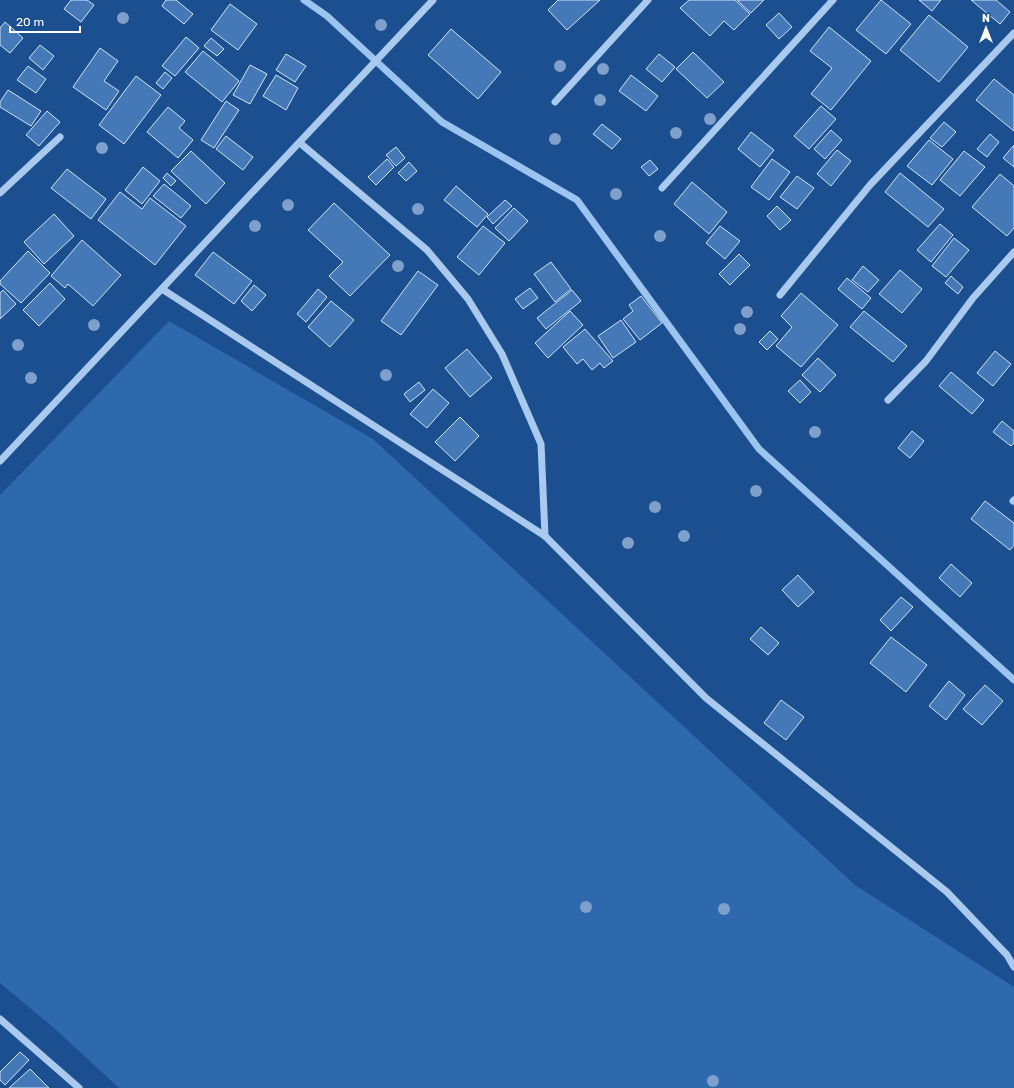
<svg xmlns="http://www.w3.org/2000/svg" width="1014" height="1088" font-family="Rubik,sans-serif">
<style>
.green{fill:#2e69ad}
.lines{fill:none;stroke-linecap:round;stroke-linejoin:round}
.stream{stroke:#9cc4f0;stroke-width:7}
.building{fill:#4478b7;stroke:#cfe3fa}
.minor{stroke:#a9c9ee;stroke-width:7}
.tree{fill:#7ea0ca}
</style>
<rect width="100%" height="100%" fill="#1b4f8f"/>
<!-- green -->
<polygon class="green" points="169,321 373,439 855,885 1014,987 1014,1088 119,1088 54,1028 0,983 0,495"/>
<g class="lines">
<!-- stream -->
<polyline class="stream" points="304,0 327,16 442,122 577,200 759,449 1014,680"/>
</g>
<!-- building -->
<g class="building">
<polygon points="71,0 87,0 94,5 81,22 64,9"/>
<polygon points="166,0 176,0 193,14 184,24 162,6"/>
<polygon points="558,0 600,0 567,30 548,10"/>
<polygon points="689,0 735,0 750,14 734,30 724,21 710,36 680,8"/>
<polygon points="737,0 764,0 751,13"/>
<polygon points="881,0 911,24 886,54 856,30"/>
<polygon points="919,0 941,0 932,11"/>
<polygon points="971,0 996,0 1010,12 1000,24"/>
<polygon points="230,4 257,24 238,50 211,30"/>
<polygon points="779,13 792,27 779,39 766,25"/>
<polygon points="929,15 968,47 939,82 900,50"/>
<polygon points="5,22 23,38 10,53 0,45 0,28"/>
<polygon points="829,27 871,61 831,110 811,94 832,68 810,51"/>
<polygon points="451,29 501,72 478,99 428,55"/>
<polygon points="186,37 199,48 175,76 162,66"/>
<polygon points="211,38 224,49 217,56 204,46"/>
<polygon points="40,45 54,56 43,70 29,58"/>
<polygon points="100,48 118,61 104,81 119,91 106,110 73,87"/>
<polygon points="203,51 239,81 222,102 185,72"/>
<polygon points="693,52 724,82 707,98 676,69"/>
<polygon points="286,54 306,66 295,82 276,70"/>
<polygon points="659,54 675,67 662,82 646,69"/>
<polygon points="250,65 267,74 250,104 233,95"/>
<polygon points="28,66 46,79 36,93 17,80"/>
<polygon points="165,72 172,78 163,89 156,83"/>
<polygon points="276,75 298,88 286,110 263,96"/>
<polygon points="631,75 658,96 646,111 619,91"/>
<polygon points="136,76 161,95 124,144 99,125"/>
<polygon points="994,79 1014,95 1014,131 976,100"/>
<polygon points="8,90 41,111 31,126 0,107 0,102"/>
<polygon points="226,101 239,110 214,148 201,140"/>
<polygon points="821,106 836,119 809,149 794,136"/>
<polygon points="168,107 185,121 179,128 193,140 178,158 147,132"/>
<polygon points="47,111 60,122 39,146 26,135"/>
<polygon points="944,122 956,132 942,147 930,138"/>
<polygon points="602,124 621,139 612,149 593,134"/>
<polygon points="831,130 842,140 825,159 814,149"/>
<polygon points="751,132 774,150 760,167 738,149"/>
<polygon points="990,134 999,142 987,157 977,149"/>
<polygon points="226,136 253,157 243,170 216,149"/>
<polygon points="929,140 953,159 932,185 907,166"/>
<polygon points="1014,145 1014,167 1003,158"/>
<polygon points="396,147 405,158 396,166 386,155"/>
<polygon points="837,150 851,161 831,186 817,174"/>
<polygon points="191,151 225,183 206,204 171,171"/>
<polygon points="964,151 985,167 960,196 940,180"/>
<polygon points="387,159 394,167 376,185 368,177"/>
<polygon points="772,159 790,172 769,200 751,187"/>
<polygon points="650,160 658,169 649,176 641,167"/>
<polygon points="409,162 417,171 406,181 398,173"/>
<polygon points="143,167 160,181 142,204 125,190"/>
<polygon points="67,169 106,199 91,219 51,188"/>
<polygon points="167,173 176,181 171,186 163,178"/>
<polygon points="900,173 944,209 928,227 885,192"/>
<polygon points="1000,174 1014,186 1014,228 1007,236 972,207"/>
<polygon points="797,176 814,188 797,209 780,197"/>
<polygon points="692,182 727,212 709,234 674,204"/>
<polygon points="164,184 191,206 181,218 153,196"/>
<polygon points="456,186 488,214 477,227 444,200"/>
<polygon points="120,192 142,209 150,198 186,226 155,265 98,220"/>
<polygon points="505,200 512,206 493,224 487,217"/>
<polygon points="334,203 390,255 350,296 329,276 343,262 308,230"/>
<polygon points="777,206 791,220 780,230 767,216"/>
<polygon points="514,208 528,221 509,241 495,228"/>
<polygon points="54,214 74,236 44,264 24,242"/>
<polygon points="940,224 953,235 931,262 917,250"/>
<polygon points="483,226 505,243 479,275 457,257"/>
<polygon points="720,226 740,241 725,259 706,243"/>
<polygon points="954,238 969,250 946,277 932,266"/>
<polygon points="82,240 121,275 93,306 68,284 65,288 51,276"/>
<polygon points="28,251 50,273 21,303 0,284 0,281"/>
<polygon points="213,252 252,281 234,304 195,275"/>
<polygon points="739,254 750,265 730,285 719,274"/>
<polygon points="551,262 571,289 555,302 534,274"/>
<polygon points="863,266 879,280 868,292 852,280"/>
<polygon points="900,270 922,289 902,313 879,294"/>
<polygon points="418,271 438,285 401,335 381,321"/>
<polygon points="951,276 963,287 958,294 945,283"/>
<polygon points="847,278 871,298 862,309 838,289"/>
<polygon points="50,283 65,299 39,326 23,310"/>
<polygon points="254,285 266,295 252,311 241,301"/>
<polygon points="530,288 538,298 523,309 515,299"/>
<polygon points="318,289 327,297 306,322 297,314"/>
<polygon points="3,290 16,304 0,319 0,293"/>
<polygon points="572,290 581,301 546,329 537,318"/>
<polygon points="801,293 838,325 801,367 776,346 792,327 781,316"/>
<polygon points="641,296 662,323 640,340 623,319 633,311 629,305"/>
<polygon points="331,301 354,320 330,347 308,327"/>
<polygon points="570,311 583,325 548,358 535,343"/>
<polygon points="864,311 907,346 893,362 850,327"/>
<polygon points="621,320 636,342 613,358 598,336"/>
<polygon points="585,329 613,361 604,368 600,363 592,370 583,359 577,364 563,347"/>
<polygon points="770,331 778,339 767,350 759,342"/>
<polygon points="467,349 492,378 470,397 445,368"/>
<polygon points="995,351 1011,364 993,386 977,373"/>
<polygon points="818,358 836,375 820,392 802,375"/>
<polygon points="951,372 984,400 972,414 939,386"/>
<polygon points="800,380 811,392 800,403 788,391"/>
<polygon points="419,382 425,390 410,402 404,394"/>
<polygon points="433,389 449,403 427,428 410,414"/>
<polygon points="460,417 479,436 455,461 435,442"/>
<polygon points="1002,421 1014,431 1014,443 1011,446 993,432"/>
<polygon points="912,431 924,441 910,458 898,448"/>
<polygon points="985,501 1014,523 1014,545 1010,550 971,519"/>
<polygon points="951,564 972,583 960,597 939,578"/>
<polygon points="798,575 814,592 798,607 782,590"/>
<polygon points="901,597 913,607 891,631 880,620"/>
<polygon points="761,627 779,643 768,655 750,639"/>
<polygon points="891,637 927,665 906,692 870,663"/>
<polygon points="949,681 965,695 946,720 929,706"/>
<polygon points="985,685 1003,701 982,725 963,709"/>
<polygon points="781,700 804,717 786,740 764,723"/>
<polygon points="20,1052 29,1060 5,1085 0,1080 0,1072"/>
<polygon points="30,1069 49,1088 9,1088"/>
</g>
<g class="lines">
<!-- minor -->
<g class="minor">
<polyline points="555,102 648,0"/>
<polyline points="300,143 427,250 468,299 502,354 541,444 545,536"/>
<polyline points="662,188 833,0"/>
<polyline points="0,193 60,137"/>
<polyline points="162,289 545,536 706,698 947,892 1007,955 1014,967"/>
<polyline points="780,295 870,185 1014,33"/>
<polyline points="888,400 926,361 973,298 1014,252"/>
<polyline points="0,461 433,0"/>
<polyline points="1013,501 1014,500"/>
<polyline points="0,1019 79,1088"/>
</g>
</g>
<!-- trees -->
<g class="tree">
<circle cx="123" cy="18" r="6"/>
<circle cx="381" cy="25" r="6"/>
<circle cx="560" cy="66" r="6"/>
<circle cx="603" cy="69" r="6"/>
<circle cx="600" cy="100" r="6"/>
<circle cx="710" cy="119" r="6"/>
<circle cx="676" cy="133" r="6"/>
<circle cx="555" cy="139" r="6"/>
<circle cx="102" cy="148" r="6"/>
<circle cx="616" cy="194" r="6"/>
<circle cx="288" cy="205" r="6"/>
<circle cx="418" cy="209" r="6"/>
<circle cx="255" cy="226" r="6"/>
<circle cx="660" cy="236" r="6"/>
<circle cx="398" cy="266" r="6"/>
<circle cx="747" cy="312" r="6"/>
<circle cx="94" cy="325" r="6"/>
<circle cx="740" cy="329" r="6"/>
<circle cx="18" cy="345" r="6"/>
<circle cx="386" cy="375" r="6"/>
<circle cx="31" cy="378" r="6"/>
<circle cx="815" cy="432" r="6"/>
<circle cx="756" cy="491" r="6"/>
<circle cx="655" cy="507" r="6"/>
<circle cx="684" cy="536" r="6"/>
<circle cx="628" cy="543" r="6"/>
<circle cx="586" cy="907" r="6"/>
<circle cx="724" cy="909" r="6"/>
<circle cx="713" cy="1081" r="6"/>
</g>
<!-- north arrow -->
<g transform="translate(986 28)" stroke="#1b4f8f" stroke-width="3" paint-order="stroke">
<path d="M0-3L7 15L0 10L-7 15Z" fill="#ffffff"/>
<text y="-6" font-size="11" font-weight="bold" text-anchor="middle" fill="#ffffff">N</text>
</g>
<!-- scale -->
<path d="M10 26v6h70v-6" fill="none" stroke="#ffffff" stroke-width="2"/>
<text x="16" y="26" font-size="12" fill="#ffffff" stroke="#1b4f8f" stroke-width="3" paint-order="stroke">20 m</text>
</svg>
